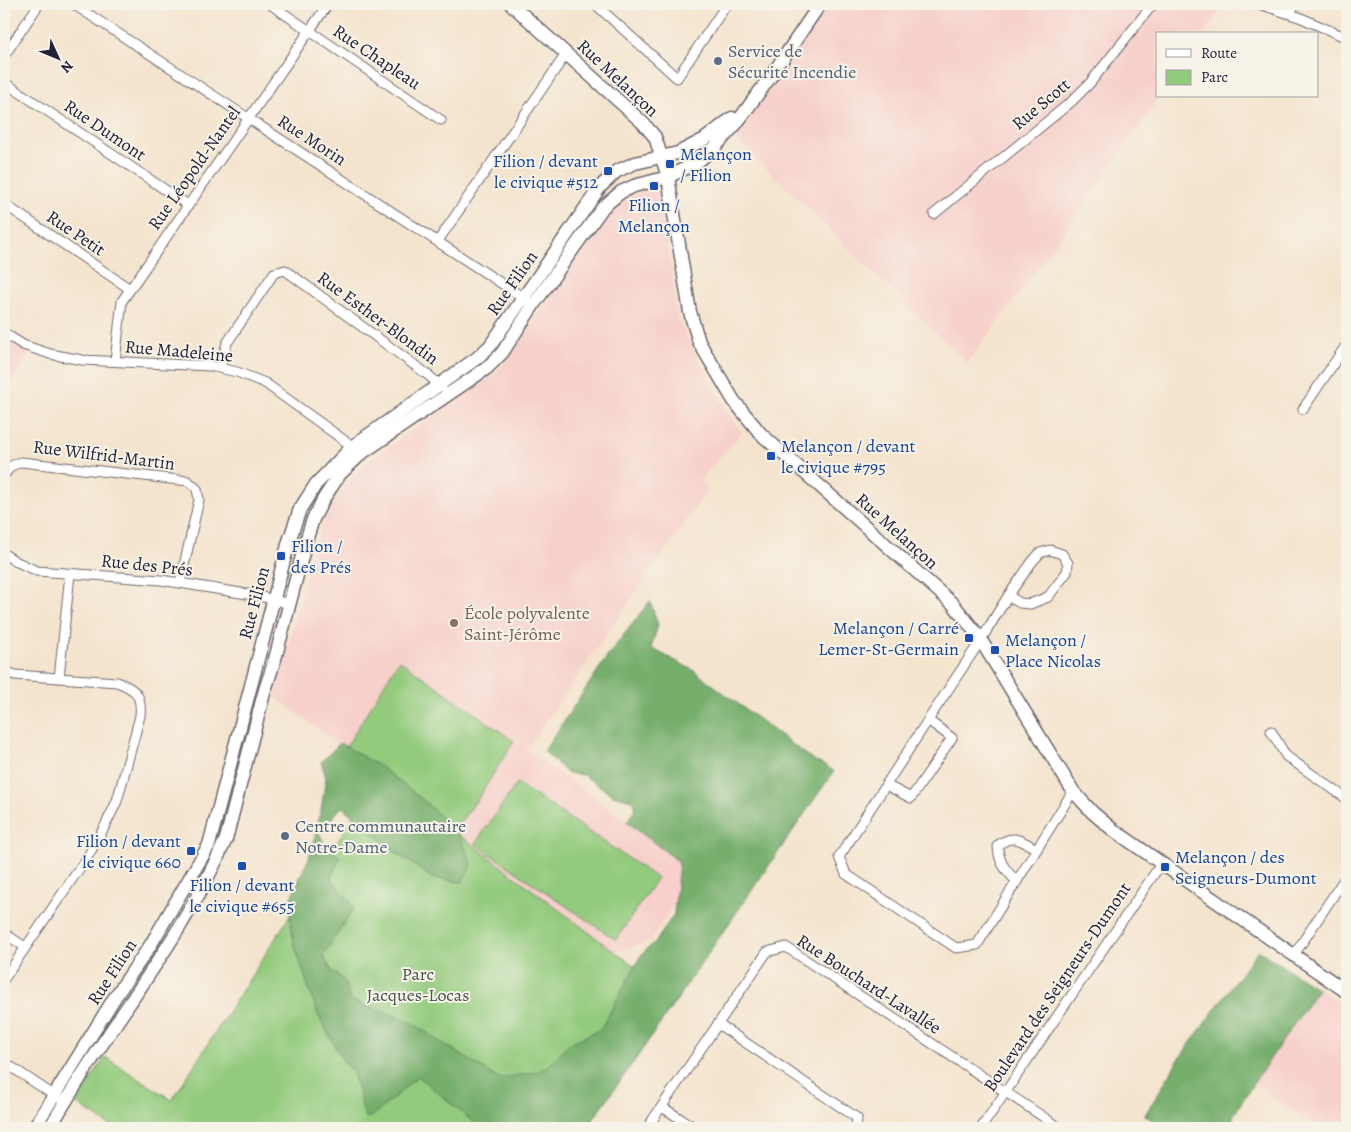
<svg xmlns="http://www.w3.org/2000/svg" width="1351" height="1132" font-family="Alegreya,serif">
<style>
.built{fill:#f7d0cb}
.green{fill:#93cb7d;stroke:#5a765c}
.forest{fill:#76af6c;stroke:#4c6854}
.lines{fill:none;stroke-linecap:round;stroke-linejoin:round}
.street-casing{stroke:#6c666e;stroke-width:11}
.secondary-casing{stroke:#6c666e;stroke-width:15}
.street{stroke:#fff;stroke-width:9}
.secondary{stroke:#fff;stroke-width:12}
.service-dot{fill:#5c6f8a;stroke:#f7f3e8;stroke-width:2}
.transit-dot{fill:#1a4fb4;stroke:#f7f3e8;stroke-width:2}
.education-dot{fill:#8d6e63;stroke:#f7f3e8;stroke-width:2}
.labels{text-anchor:middle;dominant-baseline:central;stroke-width:4;stroke-linejoin:round;paint-order:stroke}
.service-label{font-size:18px;fill:#4e5e75;stroke:#f7f3e8;text-anchor:start}
.street-label{font-size:18px;fill:#22223b;stroke:#f7f3e8}
.transit-label{font-size:18px;fill:#164399;stroke:#f7f3e8;text-anchor:start}
.education-label{font-size:18px;fill:#785e54;stroke:#f7f3e8;text-anchor:start}
.park-label{font-size:18px;fill:#44554f;stroke:#f7f3e8}
</style>
<rect width="100%" height="100%" fill="#f7f3e8"/>
<filter id="ink" filterUnits="userSpaceOnUse"><feTurbulence type="fractalNoise" baseFrequency=".02" numOctaves="2"/><feDisplacementMap in="SourceGraphic" scale="10" xChannelSelector="R" yChannelSelector="G"/><feConvolveMatrix kernelMatrix="1 2 1 2 8 2 1 2 1" color-interpolation-filters="sRGB"/></filter>
<filter id="wash" filterUnits="userSpaceOnUse"><feTurbulence type="fractalNoise" baseFrequency=".0096" numOctaves="4" result="noise"/><feDisplacementMap in="SourceGraphic" scale="20" xChannelSelector="R" yChannelSelector="G"/><feGaussianBlur stdDeviation="1.12" result="paint"/><feColorMatrix in="noise" values="0 0 0 0 0 0 0 0 0 0 0 0 0 0 0 0 0 1.4 0 .05"/><feComposite in="paint" operator="in"/></filter>
<g filter="url(#wash)">
<rect width="100%" height="100%" fill="#f4e4cd"/>
<!-- built -->
<g class="built">
<polygon points="828,4 1225,4 1204,34 1157,34 1157,96 1160,96 1049,253 967,363 735,138"/>
<polygon points="652,189 660,192 679,321 720,400 742,433 700,480 708,489 526,750 684,860 673,905 651,941 615,952 274,696 314,550 325,513 347,481 371,459 493,375 506,362 607,217 617,205 638,193"/>
<polygon points="4,338 29,354 4,394"/>
<polygon points="1318,989 1347,1008 1347,1128 1319,1128 1253,1084"/>
</g>
<!-- green -->
<g class="green">
<polygon points="399,660 514,741 477,800 455,829 346,747"/>
<polygon points="380,775 615,952 679,997 586,1128 113,1128 76,1103 105,1057 172,1100"/>
<polygon points="517,783 657,878 616,940 475,844"/>
</g>
<!-- forest -->
<g class="forest">
<polygon points="650,601 658,625 651,648 693,670 812,759 834,771 635,1060 587,1128 478,1128 478,1126 418,1076 372,1117 365,1117 353,1072 343,1061 318,1015 294,944 288,904 309,858 321,811 326,777 321,762 340,743 382,768 422,799 459,834 472,864 462,882 432,878 401,856 342,807 319,832 325,846 340,857 331,878 354,908 323,956 332,971 344,980 350,1000 407,1020 499,1079 540,1071 552,1062 568,1044 601,1029 641,955 657,940 674,914 679,862 627,822 635,809 635,801 613,795 583,775 567,773 544,751 609,654"/>
<polygon points="1258,950 1318,989 1253,1084 1233,1116 1233,1128 1161,1128 1145,1115 1181,1056"/>
</g>
</g>
<g filter="url(#ink)">
<g class="lines">
<!-- street casing -->
<g class="street-casing">
<g id="street">
<polyline points="73,4 527,300"/>
<polyline points="270,4 441,120"/>
<polyline points="595,4 677,78 727,4"/>
<polyline points="1259,4 1299,17 1347,38"/>
<polyline points="1289,13 1296,4"/>
<polyline points="4,56 39,4"/>
<polyline points="4,82 188,205"/>
<polyline points="4,204 130,289"/>
<polyline points="934,214 1071,102 1090,83 1153,4"/>
<polyline points="438,241 566,54"/>
<polyline points="4,333 23,345 50,354 82,360 210,366 237,372 265,383 356,449"/>
<polyline points="115,361 122,301 328,4"/>
<polyline points="220,368 227,343 274,273 285,270 428,375 442,387"/>
<polyline points="1303,409 1347,344"/>
<polyline points="4,475 11,466 21,462 188,481 197,489 199,500 180,583"/>
<polyline points="4,554 15,561 37,571 161,580 259,596 290,604"/>
<polyline points="1008,596 1020,603 1030,604 1048,597 1067,572 1068,563 1062,554 1050,550 1040,553 1032,562 1008,596 981,640 928,720 839,857 846,874 956,948 977,945 1073,791"/>
<path d="M4,671l11,4 102,7c19,7 25,13 23,34l-23,85 -12,25 -17,30 -84,123"/>
<polyline points="59,678 70,574"/>
<polyline points="1271,731 1286,756 1347,799"/>
<polyline points="886,785 911,798 952,738 928,720"/>
<path d="M1017,882c-12,-13 -19,-20 -19,-37 16,-12 23,-4 39,4"/>
<polyline points="4,933 25,947"/>
<polyline points="1294,955 1347,875"/>
<polyline points="718,1024 857,1118 856,1128"/>
<polyline points="4,1062 58,1098"/>
<polyline points="662,1107 695,1128"/>
<polyline points="647,1128 767,952 786,947 1060,1128"/>
<polyline points="981,1128 1161,864"/>
</g>
</g>
<!-- secondary casing -->
<g class="secondary-casing">
<g id="secondary">
<polyline points="511,4 643,123 655,137 668,177 690,312 699,342 734,401 761,434 953,604 977,634 1073,791 1092,812 1112,829 1347,992"/>
<polyline points="34,1128 115,997 150,946 209,845 289,541 300,509 316,484 353,446 477,358 490,346 600,187 617,171 635,163 678,153 705,139 732,118"/>
<path d="M50,1128c55,-99 131,-185 176,-289l38,-146 11,-34 31,-118 7,-22 11,-21 16,-24 22,-21 125,-85 15,-15 32,-49 69,-97 18,-15 13,-6 34,-9 28,-14 18,-15 22,-24 40,-55 44,-65"/>
</g>
</g>
<!-- street -->
<use href="#street" class="street"/>
<!-- secondary -->
<use href="#secondary" class="secondary"/>
</g>
</g>
<!-- markers -->
<g class="service-dot">
<circle cx="718" cy="61" r="5"/>
<circle cx="285" cy="836" r="5"/>
</g>
<g class="transit-dot">
<rect x="665" y="159" width="10" height="10" rx="2.5"/>
<rect x="603" y="166" width="10" height="10" rx="2.5"/>
<rect x="649" y="181" width="10" height="10" rx="2.5"/>
<rect x="766" y="451" width="10" height="10" rx="2.5"/>
<rect x="276" y="551" width="10" height="10" rx="2.5"/>
<rect x="964" y="633" width="10" height="10" rx="2.5"/>
<rect x="990" y="645" width="10" height="10" rx="2.5"/>
<rect x="186" y="846" width="10" height="10" rx="2.5"/>
<rect x="237" y="861" width="10" height="10" rx="2.5"/>
<rect x="1160" y="862" width="10" height="10" rx="2.5"/>
</g>
<circle class="education-dot" cx="454" cy="623" r="5"/>
<g class="labels">
<!-- service labels -->
<g class="service-label">
<text x="728" y="51">Service de<tspan x="728" dy="21">Sécurité Incendie</tspan></text>
<text x="295" y="826">Centre communautaire<tspan x="295" dy="21">Notre-Dame</tspan></text>
</g>
<!-- street labels -->
<g class="street-label">
<text transform="translate(377 57) rotate(34)">Rue Chapleau</text>
<text transform="translate(618 78) rotate(43)">Rue Melançon</text>
<text transform="translate(1041 104) rotate(-40)">Rue Scott</text>
<text transform="translate(105 130) rotate(34)">Rue Dumont</text>
<text transform="translate(312 140) rotate(33)">Rue Morin</text>
<text transform="translate(194 168) rotate(-55)">Rue Léopold-Nantel</text>
<text transform="translate(76 233) rotate(34)">Rue Petit</text>
<text transform="translate(512 283) rotate(-55)">Rue Filion</text>
<text transform="translate(378 318) rotate(36)">Rue Esther-Blondin</text>
<text transform="translate(179 351) rotate(5)">Rue Madeleine</text>
<text transform="translate(104 455) rotate(7)">Rue Wilfrid-Martin</text>
<text transform="translate(897 531) rotate(42)">Rue Melançon</text>
<text transform="translate(147 565) rotate(6)">Rue des Prés</text>
<text transform="translate(254 603) rotate(-75)">Rue Filion</text>
<text transform="translate(112 972) rotate(-57)">Rue Filion</text>
<text transform="translate(869 984) rotate(33)">Rue Bouchard-Lavallée</text>
<text transform="translate(1057 987) rotate(-56)">Boulevard des Seigneurs-Dumont</text>
</g>
<!-- transit labels -->
<g class="transit-label">
<text x="680" y="154">Melançon<tspan x="680" dy="21">/ Filion</tspan></text>
<text x="598" y="161" text-anchor="end">Filion / devant<tspan x="598" dy="21">le civique #512</tspan></text>
<text x="654" y="205" text-anchor="middle">Filion /<tspan x="654" dy="21">Melançon</tspan></text>
<text x="781" y="446">Melançon / devant<tspan x="781" dy="21">le civique #795</tspan></text>
<text x="291" y="546">Filion /<tspan x="291" dy="21">des Prés</tspan></text>
<text x="959" y="628" text-anchor="end">Melançon / Carré<tspan x="959" dy="21">Lemer-St-Germain</tspan></text>
<text x="1005" y="640">Melançon /<tspan x="1005" dy="21">Place Nicolas</tspan></text>
<text x="181" y="841" text-anchor="end">Filion / devant<tspan x="181" dy="21">le civique 660</tspan></text>
<text x="1175" y="857">Melançon / des<tspan x="1175" dy="21">Seigneurs-Dumont</tspan></text>
<text x="242" y="885" text-anchor="middle">Filion / devant<tspan x="242" dy="21">le civique #655</tspan></text>
</g>
<!-- education labels -->
<g class="education-label">
<text x="464" y="613">École polyvalente<tspan x="464" dy="21">Saint-Jérôme</tspan></text>
</g>
<!-- park labels -->
<g class="park-label">
<text x="418" y="974">Parc<tspan x="418" dy="21">Jacques-Locas</tspan></text>
</g>
</g>
<!-- margin -->
<rect width="1351" height="1132" fill="none" stroke="#f7f3e8" stroke-width="20"/>
<!-- legend -->
<rect x="1156" y="32" width="162" height="65" fill="#f7f3e8" stroke="#a29fa3"/>
<rect x="1166" y="49" width="25" height="8" fill="#ffffff" stroke="#a29fa3"/>
<text x="1201" y="58" font-size="15" fill="#22223b">Route</text>
<rect x="1166" y="70" width="25" height="15" fill="#93cb7d" stroke="#a29fa3"/>
<text x="1201" y="82" font-size="15" fill="#22223b">Parc</text>
<!-- north arrow -->
<g transform="translate(58 58) rotate(134)" stroke="#f7f3e8" stroke-width="4" paint-order="stroke">
<path d="M0-4L9 19L0 12L-9 19Z" fill="#22223b"/>
<text y="-8" font-size="14" font-weight="bold" text-anchor="middle" fill="#22223b">N</text>
</g>
</svg>
